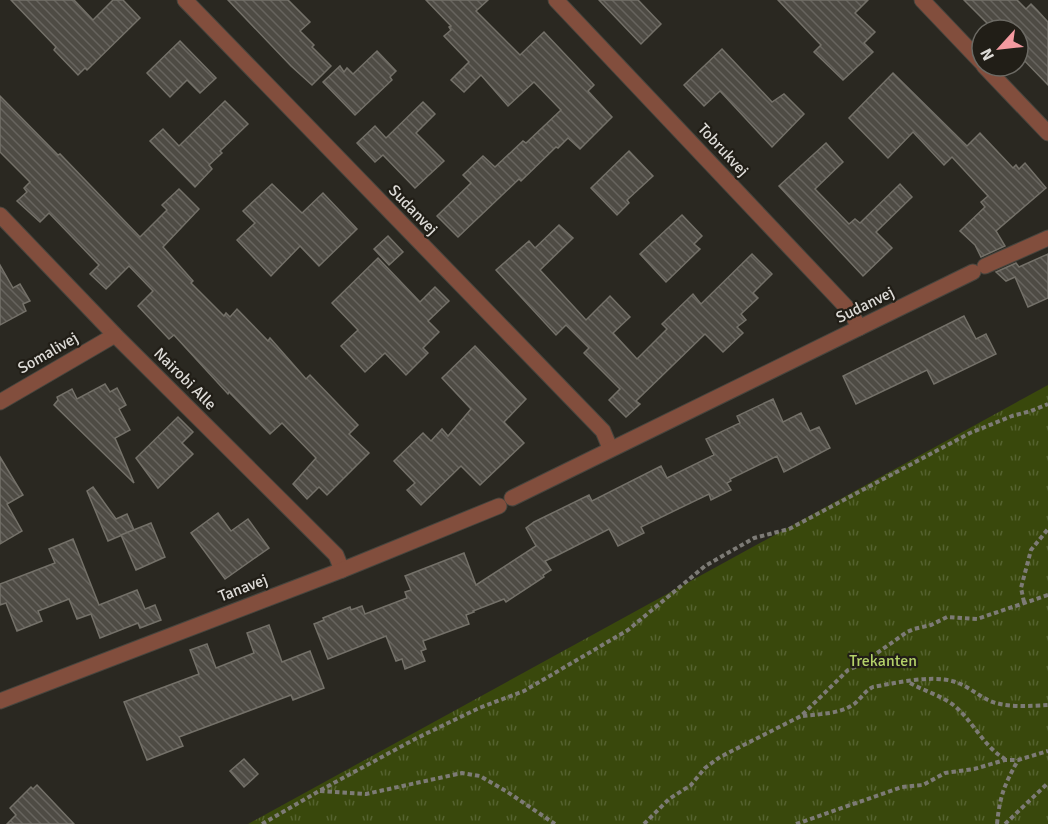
<svg xmlns="http://www.w3.org/2000/svg" width="1048" height="824" font-family="Signika,sans-serif">
<style>
.park{fill:url(#park-tufts)}
.building{fill:url(#building-back-hatch);stroke:#747169;stroke-width:1.5}
.lines{fill:none;stroke-linecap:round;stroke-linejoin:round}
.minor-casing{stroke:#47453e;stroke-width:17}
.path{stroke:#7d7b76;stroke-width:4;stroke-dasharray:4.5 3;stroke-linecap:butt}
.minor{stroke:#824e3d;stroke-width:15}
.labels{text-anchor:middle;dominant-baseline:central;stroke-width:4.5;stroke-linejoin:round;paint-order:stroke}
.street-label{font-size:16px;fill:#dddbd7;stroke:#211e17}
.park-label{font-size:16px;fill:#b4d169;stroke:#211e17}
</style>
<defs>
<pattern id="park-tufts" width="24" height="20" patternUnits="userSpaceOnUse" patternTransform="scale(1.5)"><rect width="24" height="20" fill="#39480c"/><path d="M3 7l-1-3M5 7V3M7 7l1-3M15 17l-1-3M17 17v-4M19 17l1-3" fill="none" stroke="#55622f"/></pattern>
<pattern id="building-back-hatch" width="6" height="6" patternUnits="userSpaceOnUse" patternTransform="scale(1.5)"><rect width="6" height="6" fill="#4e4b44"/><path d="M-1 5l2 2M0 0l6 6M5-1l2 2" fill="none" stroke="#67645e"/></pattern>
</defs>
<rect width="100%" height="100%" fill="#2a2821"/>
<!-- park -->
<polygon class="park" points="1048,385 1048,824 248,824"/>
<!-- building -->
<g class="building">
<polygon points="11,0 74,0 93,20 113,0 123,0 140,18 87,70 85,68 78,75 54,50 56,47"/>
<polygon points="228,0 288,0 310,22 300,31 314,45 312,47 331,66 312,85 291,66"/>
<polygon points="426,0 488,0 476,11 520,55 544,32 594,85 588,91 612,117 580,149 568,138 558,148 556,147 521,181 519,179 458,237 437,216 471,183 463,175 483,156 495,167 523,141 526,143 561,110 534,82 508,106 481,75 464,92 451,80 469,62 444,36 451,30 449,27 451,26"/>
<polygon points="599,0 638,0 661,24 641,44"/>
<polygon points="778,0 868,0 855,13 875,32 864,43 873,52 843,80 814,52 821,45"/>
<polygon points="964,0 1017,0 1026,9 1031,4 1037,10 1048,22 1048,85 1018,54 1018,30 994,30"/>
<polygon points="180,41 216,78 200,93 187,80 170,97 147,73"/>
<polygon points="722,49 772,102 784,94 804,114 772,147 720,91 704,106 684,85"/>
<polygon points="377,51 396,71 390,77 392,80 355,115 323,82 340,66 344,72 347,68 353,74"/>
<polygon points="893,73 967,146 980,133 1013,168 1016,165 1019,169 1025,163 1046,188 996,231 1005,246 981,257 975,245 960,231 985,207 981,202 988,196 952,157 944,165 913,132 888,158 849,118"/>
<polygon points="0,96 58,155 60,154 140,237 167,210 162,205 179,189 199,209 163,247 193,281 191,283 224,316 226,313 230,317 237,309 268,341 270,338 306,379 310,375 358,425 349,434 369,453 327,495 319,487 307,499 293,484 316,458 282,423 270,434 229,392 228,394 174,335 169,339 138,306 153,291 129,266 106,289 90,274 99,265 49,213 40,222 17,201 27,192 24,188 30,182 0,152"/>
<polygon points="225,101 248,124 220,151 222,153 209,165 212,169 195,187 150,141 163,129 179,146"/>
<polygon points="423,102 435,114 416,133 444,161 415,188 383,155 375,162 357,143 375,126 386,138"/>
<polygon points="826,143 843,162 815,189 849,224 855,219 860,223 900,184 912,197 876,232 892,248 863,276 779,186"/>
<polygon points="629,151 653,176 627,200 629,203 617,215 591,188"/>
<polygon points="272,184 302,213 323,193 357,229 319,266 300,246 271,276 237,240 255,223 243,211"/>
<polygon points="682,215 702,236 694,244 700,249 666,282 640,254"/>
<polygon points="559,225 573,238 540,270 586,320 610,296 630,317 613,333 637,359 667,329 662,324 693,294 701,304 752,254 772,274 753,293 758,298 741,314 746,320 737,327 743,333 723,352 705,334 636,401 640,404 626,417 609,400 620,389 584,353 589,348 566,325 556,335 496,270 529,241 535,248"/>
<polygon points="388,236 403,252 389,265 374,249"/>
<polygon points="1048,254 1048,298 1028,307 1015,277 1006,281 996,272 1016,263 1019,267"/>
<polygon points="378,258 420,302 435,287 449,301 428,321 439,332 423,348 428,353 406,375 385,353 365,372 341,346 358,330 332,303"/>
<polygon points="0,265 13,288 20,284 30,301 23,304 26,311 0,325"/>
<polygon points="964,316 976,339 986,334 996,354 934,384 927,370 856,404 843,376"/>
<polygon points="475,346 526,399 504,422 524,443 480,485 461,466 421,505 407,490 415,483 394,461 423,433 431,441 442,429 448,436 471,409 442,378"/>
<polygon points="105,384 110,392 117,388 126,405 119,409 130,430 115,438 134,483 54,405 58,400 57,397 72,389 77,399"/>
<polygon points="773,399 783,422 801,413 810,431 819,427 830,448 784,472 777,456 730,479 731,481 727,483 731,490 711,500 709,494 641,527 644,533 618,546 609,529 554,557 545,561 551,570 543,575 544,577 506,602 504,599 473,611 474,612 466,615 469,624 423,641 426,649 421,651 425,661 405,669 402,659 396,661 386,636 328,659 314,624 324,620 323,618 350,607 351,610 362,606 365,614 407,598 405,592 411,590 405,576 464,553 476,585 536,546 526,528 534,522 589,495 592,501 661,466 667,478 714,455 706,439 740,423 737,416"/>
<polygon points="178,417 193,432 182,443 193,454 158,488 136,458"/>
<polygon points="0,457 23,495 7,504 22,531 0,544"/>
<polygon points="93,487 116,519 127,514 134,530 108,541 87,491"/>
<polygon points="218,513 231,531 248,519 269,548 225,579 191,533"/>
<polygon points="151,523 165,557 136,570 121,535"/>
<polygon points="73,539 99,605 137,590 145,609 155,605 161,620 140,628 138,623 100,638 91,614 77,619 69,599 38,611 42,621 17,631 6,603 0,605 0,584 55,563 49,549"/>
<polygon points="269,625 282,662 310,651 324,688 293,700 291,695 179,737 183,746 147,760 124,702 199,674 190,650 207,644 216,668 254,653 247,633"/>
<polygon points="244,759 258,774 244,787 230,771"/>
<polygon points="37,785 74,824 7,824 16,815 10,808 31,787 33,789"/>
</g>
<g class="lines">
<!-- minor casing -->
<g class="minor-casing">
<g id="minor">
<polyline points="185,0 603,431 610,448"/>
<polyline points="556,0 851,312 859,328"/>
<polyline points="922,0 982,63"/>
<polyline points="984,66 1048,133"/>
<polyline points="0,215 115,335 336,555 342,570"/>
<polyline points="985,266 1048,238"/>
<polyline points="0,402 115,335"/>
<polyline points="512,498 973,272"/>
<polyline points="0,701 342,570 499,506"/>
</g>
</g>
<!-- path -->
<g class="path">
<polyline points="1024,602 1021,588 1031,550 1048,529"/>
<path d="M910,683c16,9 37,14 50,28 16,16 25,36 45,48"/>
<path d="M803,716c16,-2 34,-2 48,-10 9,-5 13,-15 22,-19 22,-4 57,-12 79,-6 13,3 24,13 36,19 16,8 42,6 60,5"/>
<polyline points="320,791 366,794 462,773 480,776 506,791 555,824"/>
<polyline points="262,824 319,791 415,739 479,708 524,691 628,630 705,566 754,538 789,529 970,433 1012,416 1031,411 1048,404"/>
<polyline points="644,824 669,799 691,785 705,768 720,757 801,716 848,670 860,665 907,632 914,629 931,625 947,617 977,619 1048,595"/>
<polyline points="796,824 902,787 923,785 945,773 974,769 1005,760 1018,760 1048,751"/>
<path d="M997,824c3,-29 7,-38 21,-64"/>
<polyline points="1005,824 1048,783"/>
</g>
<!-- minor -->
<use href="#minor" class="minor"/>
</g>
<g class="labels">
<!-- street labels -->
<g class="street-label">
<text transform="translate(723 150) rotate(47)">Tobrukvej</text>
<text transform="translate(413 210) rotate(46)">Sudanvej</text>
<text transform="translate(865 305) rotate(-26)">Sudanvej</text>
<text transform="translate(48 353) rotate(-30)">Somalivej</text>
<text transform="translate(185 379) rotate(45)">Nairobi Alle</text>
<text transform="translate(243 588) rotate(-21)">Tanavej</text>
</g>
<!-- park labels -->
<g class="park-label">
<text x="883" y="661">Trekanten</text>
</g>
</g>
<!-- north arrow -->
<g transform="translate(1000 48) rotate(243)"><circle r="28" fill="#211e17" stroke="#6c6a64" stroke-width="1.5"/>
<path d="M0-4.5L10 22L0 15L-10 22Z" fill="#f49aa0"/>
<text y="-9" font-size="16" font-weight="bold" text-anchor="middle" fill="#dddbd7">N</text>
</g>
</svg>
